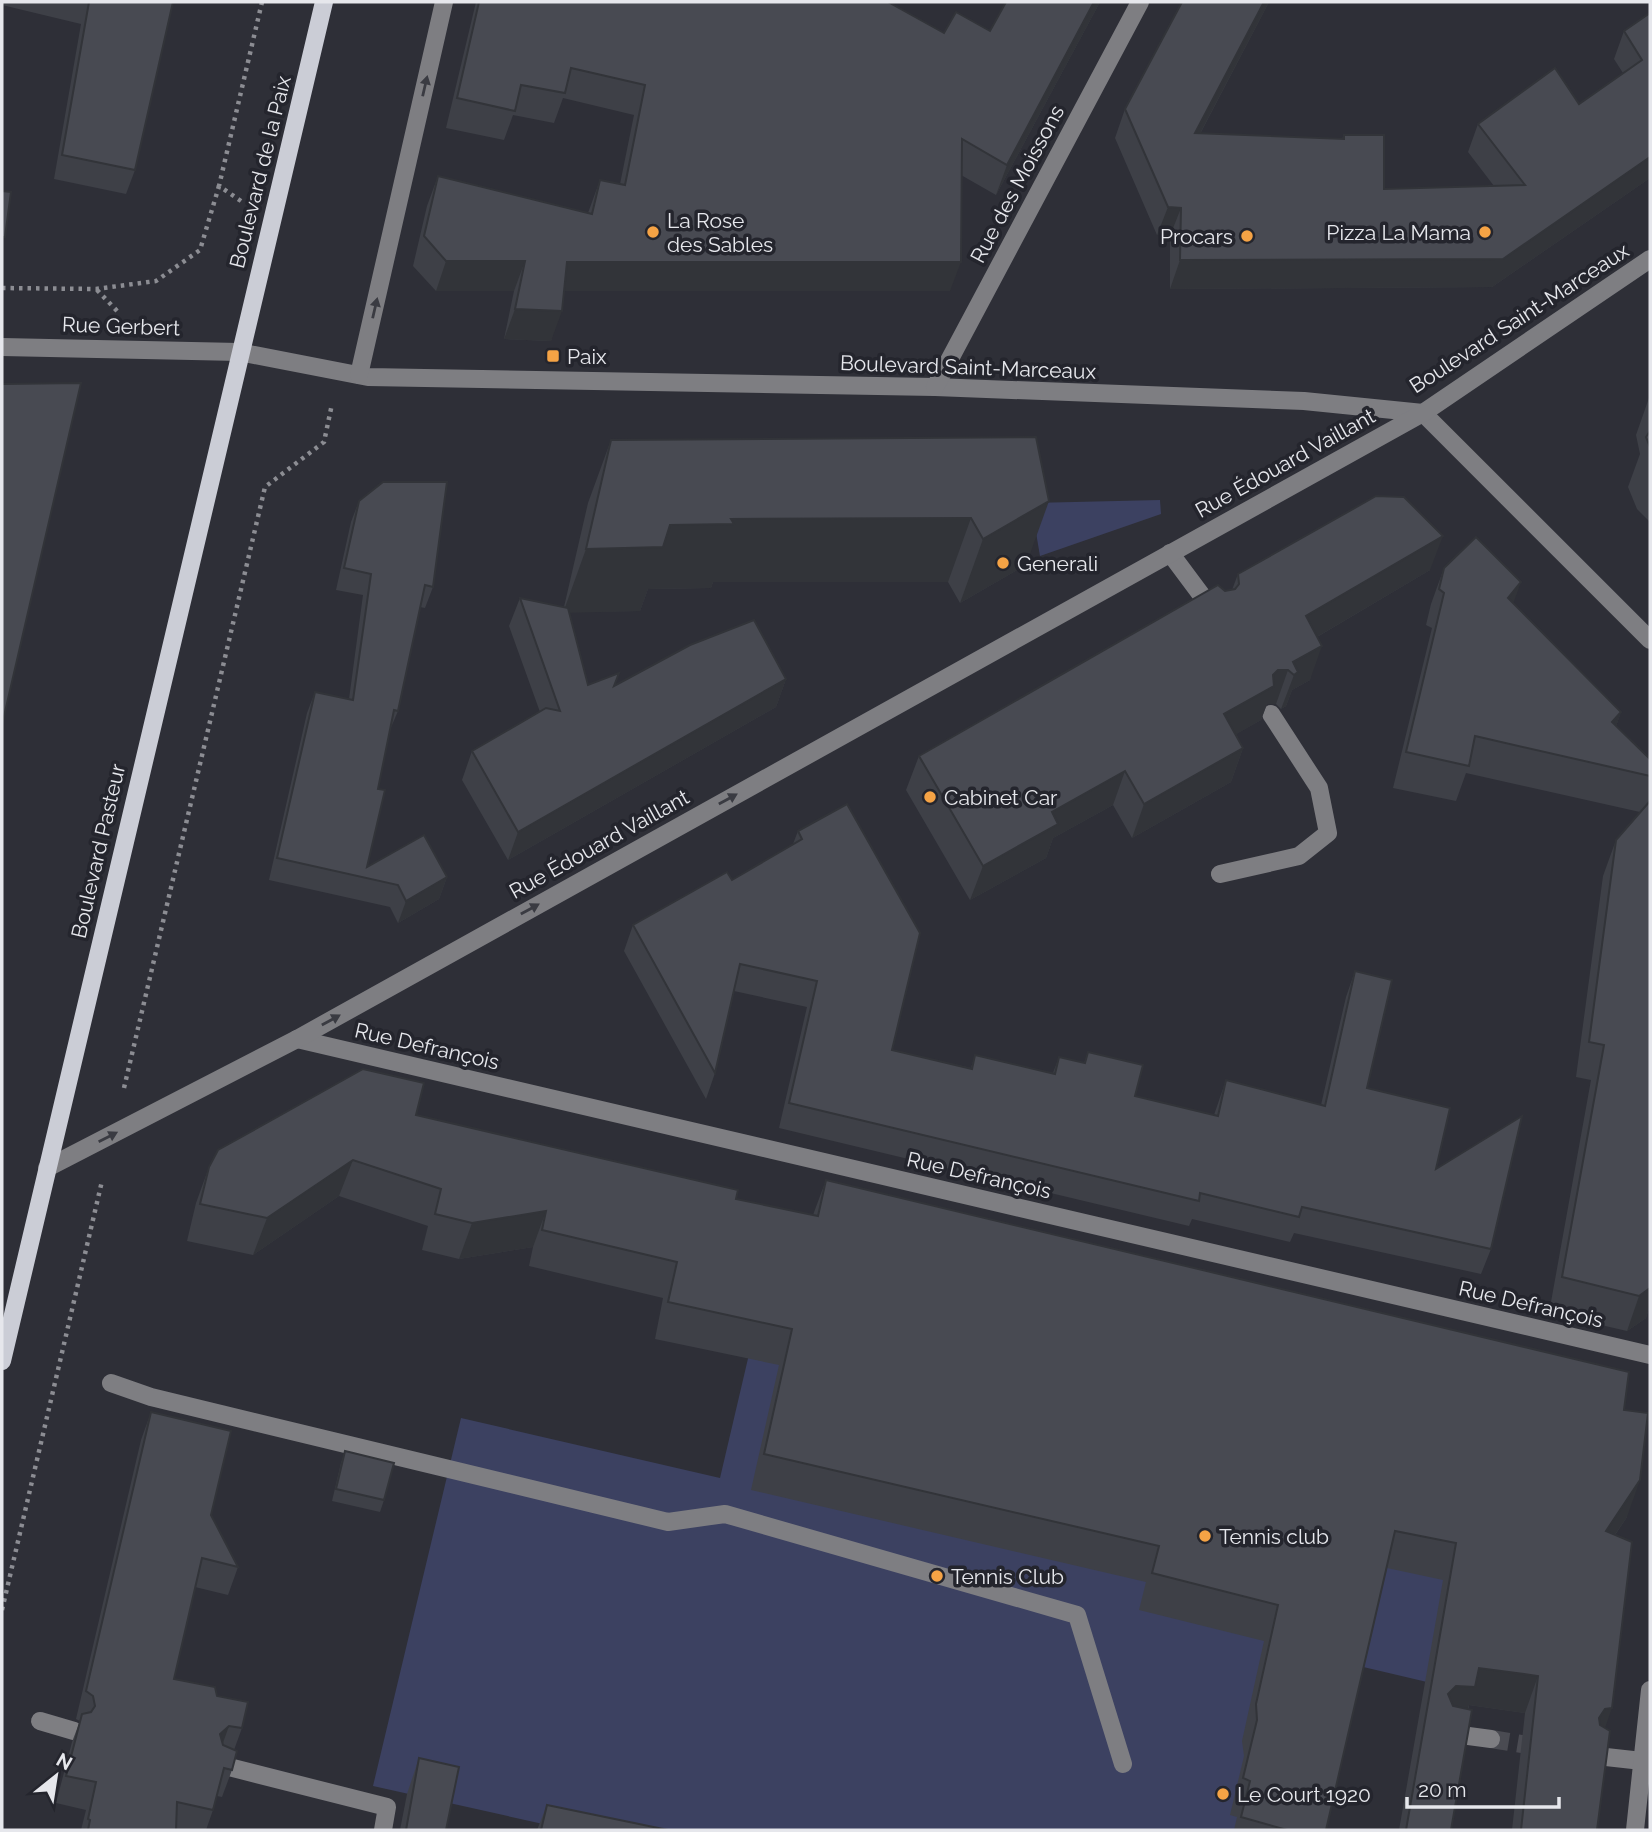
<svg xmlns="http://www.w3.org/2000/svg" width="1652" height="1832" font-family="Raleway,sans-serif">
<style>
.green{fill:#3c4161}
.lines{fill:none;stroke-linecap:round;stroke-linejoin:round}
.minor-tunnel{stroke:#4a4b52;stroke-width:18;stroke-dasharray:18 9;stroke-linecap:butt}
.path{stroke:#8c8d93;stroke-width:4.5;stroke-dasharray:3.5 5;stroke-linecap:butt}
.minor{stroke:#7e7e82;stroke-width:18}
.major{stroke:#cbcdd6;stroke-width:18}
.wall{fill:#3e4047}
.shaded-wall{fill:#323439}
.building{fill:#484a52;stroke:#323439;stroke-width:2}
.oneway{fill:#3a3b42}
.poi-dot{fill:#f5a345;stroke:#24252d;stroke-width:2.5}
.labels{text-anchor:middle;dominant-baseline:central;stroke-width:7;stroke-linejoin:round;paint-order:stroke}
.street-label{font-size:21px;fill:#e6e7ec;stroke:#24252d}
.poi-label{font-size:21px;fill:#e6e7ec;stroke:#24252d;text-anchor:start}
</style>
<rect width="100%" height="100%" fill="#2e2f37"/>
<!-- green -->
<g class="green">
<polygon points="1160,500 1161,514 1040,556 1031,503"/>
<polygon points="783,1209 1497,1380 1427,1682 1359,1666 1321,1830 570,1830 373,1786 461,1418 720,1478"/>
</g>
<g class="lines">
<!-- minor-tunnel -->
<polyline class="minor-tunnel" points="1491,1739 1546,1748"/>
<!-- path -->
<g class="path">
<polyline points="241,201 219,186 262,2"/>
<polyline points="2,288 96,289 156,281 200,250 219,186"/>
<polyline points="97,290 120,314"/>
<polyline points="124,1088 265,487 324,442 332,404"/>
<polyline points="2,1610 102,1181"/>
</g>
<!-- minor -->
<g class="minor">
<polyline points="2,347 239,352 368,377 935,387 1304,401 1423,413"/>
<polyline points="359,375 444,2"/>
<polyline points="935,387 1140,2"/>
<polyline points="1423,413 1650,640"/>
<polyline points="1170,553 1214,612"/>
<polyline points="1220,874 1299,856 1328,833 1319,788 1271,714"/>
<polyline points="297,1039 1650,1355"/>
<polyline points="47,1168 297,1039 1423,413 1650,259"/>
<polyline points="111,1383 151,1397 668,1522 725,1514 1077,1615 1123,1764"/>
<polyline points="40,1721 74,1731"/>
<polyline points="1446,1733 1491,1739"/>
<polyline points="1597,1756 1642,1761"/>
<polyline points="221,1765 387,1807 383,1830"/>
<polyline points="1635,1830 1650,1690"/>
</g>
<!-- major -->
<polyline class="major" points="2,1361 324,2"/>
</g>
<!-- wall -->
<g class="wall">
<polygon points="2,2 173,2 135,170 126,194 54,179 81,24 2,5"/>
<polygon points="476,2 888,2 944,33 990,31 1006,2 1100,2 996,195 961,175 950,291 564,291 551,341 504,339 514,291 436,291 413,266 427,206 438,176 588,213 600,180 620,184 634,115 563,98 554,123 513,115 504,140 446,128"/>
<polygon points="1182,2 1269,2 1200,134 1342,139 1344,135 1384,189 1494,186 1468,152 1478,124 1579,104 1623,73 1614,59 1624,31 1650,13 1650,178 1492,287 1170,289 1170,236 1157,235 1115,138 1125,109"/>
<polygon points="1650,395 1650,522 1637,509 1628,487 1640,454 1636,435"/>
<polygon points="1036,437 1026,565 960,603 948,582 713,582 711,588 648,589 640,611 569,612 588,685 614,686 786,679 776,707 508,860 462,780 472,751 540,712 509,626 520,598 564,607 588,503 611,440"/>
<polygon points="359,501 433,587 425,608 420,607 398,711 389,732 378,789 367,867 447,877 439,899 398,923 390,907 269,880 307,713 315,692 349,699 363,595 336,590 351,522"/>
<polygon points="1444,568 1514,604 1621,712 1616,726 1650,759 1650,1305 1646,1318 1627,1331 1549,1313 1591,1080 1576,1077 1603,876 1616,840 1640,812 1466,773 1456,801 1393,788 1432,628 1426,625 1431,604"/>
<polygon points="1430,570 1317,637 1310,680 1292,690 1286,706 1281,709 1276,704 1267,704 1261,720 1236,734 1243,748 1231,782 1132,838 1113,805 1053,838 1046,858 970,900 906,790 919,756 1225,591 1232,590 1238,574"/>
<polygon points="847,804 892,1050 971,1068 975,1055 1053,1073 1059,1057 1084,1063 1088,1052 1135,1096 1214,1115 1226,1080 1321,1105 1346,997 1355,971 1367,1088 1436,1169 1491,1249 1481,1274 1294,1233 1290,1242 1192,1219 1189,1226 779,1128 807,1007 734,991 715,1073 706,1099 624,951 633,925 732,880 793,844 798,831"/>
<polygon points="416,1115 736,1199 813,1215 826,1180 1624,1410 1627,1517 1615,1535 1605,1728 1597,1830 1512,1830 1525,1713 1469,1705 1451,1830 1399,1830 1443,1580 1387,1568 1326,1830 1234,1830 1237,1817 1230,1815 1244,1756 1242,1741 1264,1641 1139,1610 1146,1582 751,1490 779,1365 655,1339 663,1298 529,1266 533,1247 459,1259 422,1250 428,1226 339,1196 253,1255 187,1241 196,1203 209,1167"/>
<polygon points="151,1412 211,1515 238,1567 228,1595 195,1587 174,1679 217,1696 242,1728 234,1750 232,1770 222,1797 217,1796 213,1810 206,1830 81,1830 86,1810 56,1803 72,1742 80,1721 76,1719 141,1440"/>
<polygon points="345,1451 384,1500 380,1512 332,1501 341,1463"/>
<polygon points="419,1758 446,1830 400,1830 407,1794"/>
<polygon points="547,1805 668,1830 537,1830"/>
</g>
<!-- shaded-wall -->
<g class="shaded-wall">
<polygon points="1094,2 1100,2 996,195 1007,165"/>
<polygon points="1264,2 1269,2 1185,162 1195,133"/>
<polygon points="1650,157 1650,178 1492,287 1170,289 1180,260"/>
<polygon points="1168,207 1181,208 1170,236 1157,235"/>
<polygon points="446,261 525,261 514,291 436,291"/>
<polygon points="567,262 961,262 950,291 556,291"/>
<polygon points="515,309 562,311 551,341 504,339"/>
<polygon points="1049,501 1026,565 960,603 983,539"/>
<polygon points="971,518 948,582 713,582 711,588 648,589 640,611 563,613 586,549 670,525 731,519"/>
<polygon points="1443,536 1430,570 1293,651 1306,616"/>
<polygon points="1521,582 1508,618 1508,598"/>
<polygon points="1322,646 1310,680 1292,690 1286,706 1281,709 1294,675 1293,662"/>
<polygon points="1278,670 1288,670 1276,704 1267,704 1261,720 1212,748 1224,714 1273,675"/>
<polygon points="786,679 776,707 508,860 518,832"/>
<polygon points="1621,712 1609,747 1612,722"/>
<polygon points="1243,748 1231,782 1132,838 1144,804"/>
<polygon points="1125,771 1113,805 1053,838 1046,858 970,900 983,866 1052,812"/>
<polygon points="447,877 439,899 398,923 406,901"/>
<polygon points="353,1160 339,1196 253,1255 267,1218"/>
<polygon points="546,1211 533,1247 459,1259 472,1223"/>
<polygon points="1650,1288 1650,1305 1646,1318 1627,1331 1639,1296"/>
<polygon points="1640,1480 1627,1517 1592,1568 1606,1531"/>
<polygon points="1479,1668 1538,1676 1525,1713 1469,1705 1462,1724 1442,1722 1448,1694 1456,1686"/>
<polygon points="1612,1708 1599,1745 1599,1718 1605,1709"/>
<polygon points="229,1726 219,1754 220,1734"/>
</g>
<!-- building -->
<g class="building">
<polygon points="89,2 173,2 135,170 62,155"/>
<polygon points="479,2 888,2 944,33 956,12 990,31 1006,2 1094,2 1007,165 962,139 961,262 567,262 562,311 515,309 525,261 446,261 424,236 438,176 592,214 600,180 625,185 645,85 571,68 565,93 521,85 515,111 457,98"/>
<polygon points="1182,2 1264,2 1195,133 1344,139 1344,135 1384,135 1384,189 1525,185 1478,124 1555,68 1579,104 1642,60 1624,31 1650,13 1650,157 1503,259 1180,260 1181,208 1168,207 1125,109"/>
<polygon points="2,191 11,192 5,237 2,237"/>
<polygon points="81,383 2,725 2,384"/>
<polygon points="1650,431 1650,447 1646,437"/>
<polygon points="1036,437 1049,501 983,539 971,518 731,519 734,524 670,525 663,547 586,549 611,440"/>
<polygon points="383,482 447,482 433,587 425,585 398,711 394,710 378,789 385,790 367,867 424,835 447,877 406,901 398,885 277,858 315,692 353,700 371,574 344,568 359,501"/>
<polygon points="1376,496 1404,497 1443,536 1306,616 1322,646 1293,662 1298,672 1294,675 1288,670 1278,670 1273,675 1274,686 1224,714 1243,748 1144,804 1125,771 1052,812 1058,824 983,866 919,756 1218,585 1225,591 1235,589 1239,584 1238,574"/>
<polygon points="1476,537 1521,582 1508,598 1621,712 1612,722 1650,759 1650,776 1475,736 1469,766 1406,752 1444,593 1439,589 1444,568"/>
<polygon points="520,598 568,608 588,685 619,673 614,686 690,645 754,620 786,679 518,832 472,751 546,708 560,711"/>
<polygon points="1650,801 1650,1288 1639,1296 1562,1277 1604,1045 1589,1042 1616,840"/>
<polygon points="847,804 920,933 892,1050 972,1069 975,1055 1055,1074 1059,1057 1085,1063 1088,1052 1143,1065 1135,1096 1218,1116 1226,1080 1325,1106 1355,971 1392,980 1367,1088 1450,1108 1436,1169 1522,1116 1491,1249 1302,1207 1299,1217 1200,1193 1199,1201 789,1103 817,981 740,964 715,1073 633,925 727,872 732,880 802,839 798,831"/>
<polygon points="363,1069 424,1083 416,1115 738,1190 736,1199 818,1216 826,1180 1629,1372 1624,1410 1648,1413 1640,1480 1606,1531 1632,1542 1612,1708 1605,1709 1599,1718 1600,1725 1610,1731 1597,1830 1521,1830 1538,1676 1479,1668 1475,1687 1456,1686 1448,1694 1453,1706 1472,1710 1451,1830 1406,1830 1456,1543 1395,1531 1326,1830 1287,1830 1241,1817 1250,1781 1243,1778 1257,1720 1256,1704 1278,1605 1152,1573 1159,1546 764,1454 792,1329 668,1302 677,1262 542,1230 546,1211 472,1223 435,1214 441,1189 353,1160 267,1218 200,1204 209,1167 218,1150"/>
<polygon points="151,1412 231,1431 211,1515 238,1567 202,1558 174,1679 215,1687 217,1696 248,1702 242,1728 229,1726 220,1734 223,1745 237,1751 232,1770 224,1768 213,1810 177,1802 176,1830 88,1830 90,1820 88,1819 96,1782 66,1776 82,1714 91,1712 95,1706 93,1696 86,1691"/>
<polygon points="345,1451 394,1463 384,1500 336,1489"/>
<polygon points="419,1758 459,1767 446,1830 406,1830"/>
<polygon points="547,1805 668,1830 541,1830"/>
</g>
<!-- one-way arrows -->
<defs><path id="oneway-solid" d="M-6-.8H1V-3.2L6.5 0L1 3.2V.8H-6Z" transform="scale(1.75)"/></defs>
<g class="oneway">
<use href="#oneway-solid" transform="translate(425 86) rotate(-77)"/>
<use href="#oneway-solid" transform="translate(375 308) rotate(-77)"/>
<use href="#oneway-solid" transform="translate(728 799) rotate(-29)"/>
<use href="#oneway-solid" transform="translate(530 909) rotate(-29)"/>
<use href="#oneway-solid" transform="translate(331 1020) rotate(-29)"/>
<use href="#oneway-solid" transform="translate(108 1137) rotate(-27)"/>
</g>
<!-- markers -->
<g class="poi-dot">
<circle cx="653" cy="232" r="7"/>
<circle cx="1485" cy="232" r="7"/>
<circle cx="1247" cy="236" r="7"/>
<rect x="546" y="349" width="14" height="14" rx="3.5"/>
<circle cx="1003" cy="563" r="7"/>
<circle cx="930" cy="797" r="7"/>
<circle cx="1205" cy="1536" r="7"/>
<circle cx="937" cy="1576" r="7"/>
<circle cx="1223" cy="1794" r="7"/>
</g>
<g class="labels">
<!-- street labels -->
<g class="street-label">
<text transform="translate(260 172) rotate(-76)">Boulevard de la Paix</text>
<text transform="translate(1017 184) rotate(-62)">Rue des Moissons</text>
<text transform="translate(1519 318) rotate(-33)">Boulevard Saint-Marceaux</text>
<text transform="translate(121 326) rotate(2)">Rue Gerbert</text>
<text transform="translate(968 367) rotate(2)">Boulevard Saint-Marceaux</text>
<text transform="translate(1285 463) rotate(-29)">Rue Édouard Vaillant</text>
<text transform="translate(599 844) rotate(-29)">Rue Édouard Vaillant</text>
<text transform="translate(98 851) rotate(-77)">Boulevard Pasteur</text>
<text transform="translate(427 1046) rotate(13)">Rue Defrançois</text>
<text transform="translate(979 1175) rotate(13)">Rue Defrançois</text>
<text transform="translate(1531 1304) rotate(13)">Rue Defrançois</text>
</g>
<!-- poi labels -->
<g class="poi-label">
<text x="667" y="220">La Rose<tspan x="667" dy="24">des Sables</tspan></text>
<text x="1471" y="232" text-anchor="end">Pizza La Mama</text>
<text x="1233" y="236" text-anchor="end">Procars</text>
<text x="567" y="356">Paix</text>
<text x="1017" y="563">Generali</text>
<text x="944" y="797">Cabinet Car</text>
<text x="1219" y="1536">Tennis club</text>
<text x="951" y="1576">Tennis Club</text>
<text x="1237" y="1794">Le Court 1920</text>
</g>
</g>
<!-- border -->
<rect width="1652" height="1832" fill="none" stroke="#e6e7ec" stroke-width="7"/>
<!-- north arrow -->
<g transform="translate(56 1776) rotate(30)" stroke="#24252d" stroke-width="5" paint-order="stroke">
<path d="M0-5L12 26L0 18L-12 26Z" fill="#e6e7ec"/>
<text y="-10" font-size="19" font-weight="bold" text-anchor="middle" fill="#e6e7ec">N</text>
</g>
<!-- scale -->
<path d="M1407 1797v10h152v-10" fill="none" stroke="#e6e7ec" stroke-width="3.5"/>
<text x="1418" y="1797" font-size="21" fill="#e6e7ec" stroke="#24252d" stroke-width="5" paint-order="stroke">20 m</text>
</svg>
